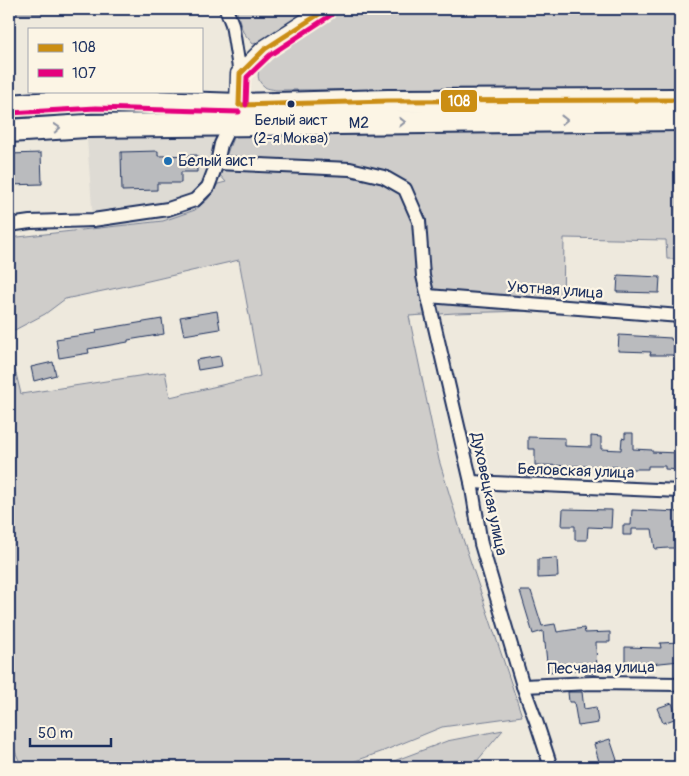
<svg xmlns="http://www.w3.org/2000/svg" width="689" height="776" font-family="Pangolin,sans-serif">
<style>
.built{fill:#dedbd4}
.green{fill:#cfcdca;stroke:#757e94}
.building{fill:#babbbe;stroke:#1b2f5e}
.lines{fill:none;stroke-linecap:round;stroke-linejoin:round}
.street-casing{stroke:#1b2f5e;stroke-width:16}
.secondary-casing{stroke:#1b2f5e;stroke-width:21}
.highway-casing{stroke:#1b2f5e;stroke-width:26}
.street{stroke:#fcf5e5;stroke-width:12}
.secondary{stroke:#fcf5e5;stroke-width:18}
.highway{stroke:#fcf5e5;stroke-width:22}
.bus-1-casing{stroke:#fcf5e5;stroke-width:9}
.bus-2-casing{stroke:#fcf5e5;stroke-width:9}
.bus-1{stroke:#cb8e13;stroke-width:5}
.bus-2{stroke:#e5007d;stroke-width:5}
.oneway{stroke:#8c92a2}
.bus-dot{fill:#1b2f5e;stroke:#fcf5e5;stroke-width:2}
.poi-dot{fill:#1f6fb2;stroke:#fcf5e5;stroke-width:2}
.labels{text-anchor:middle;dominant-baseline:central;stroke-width:4.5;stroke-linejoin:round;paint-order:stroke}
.bus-label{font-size:15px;fill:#1b2f5e;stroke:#fcf5e5}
.street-label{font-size:16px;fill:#1b2f5e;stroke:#fcf5e5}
.poi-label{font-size:16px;fill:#1b2f5e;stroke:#fcf5e5;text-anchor:start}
.line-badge{stroke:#fcf5e5;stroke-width:2}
.badge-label{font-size:14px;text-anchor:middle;font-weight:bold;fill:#fff}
</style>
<rect width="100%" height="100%" fill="#eee9dd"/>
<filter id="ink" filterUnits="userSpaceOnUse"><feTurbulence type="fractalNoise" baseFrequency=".02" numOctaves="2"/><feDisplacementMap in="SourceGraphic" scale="10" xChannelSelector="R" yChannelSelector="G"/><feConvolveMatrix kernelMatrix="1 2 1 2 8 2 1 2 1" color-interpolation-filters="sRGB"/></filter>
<g filter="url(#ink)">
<!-- built -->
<polygon class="built" points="239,94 234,135 219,174 218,184 208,199 195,210 164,221 95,228 93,220 86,126 96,100"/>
<!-- green -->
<g class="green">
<polygon points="9,9 208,9 209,11 9,14"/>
<polygon points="236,9 311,9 263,41 253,44 243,32"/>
<path d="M338,9h342v81l-153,-1 -251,1c-4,-1 -10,-1 -12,-4 -10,-7 -5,-18 0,-27z"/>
<polygon points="680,117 680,259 667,259 666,240 564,238 563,310 455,313 409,316 439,460 463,539 522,716 442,727 381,752 338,767 22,767 9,738 9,345 21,394 165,372 170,397 260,376 239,260 131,285 65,299 45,314 9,333 9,238 163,221 195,210 208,199 218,184 226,182 219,174 234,135"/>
<polygon points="503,730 472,767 378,767 447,741"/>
</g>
<!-- building -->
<g class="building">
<polygon points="158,151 158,156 197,155 197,172 181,172 181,183 157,183 157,190 122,191 121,152"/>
<polygon points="41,153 42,184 9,185 9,154"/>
<polygon points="618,275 660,277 659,293 617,292"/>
<polygon points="217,311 220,329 184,335 180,317"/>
<polygon points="162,319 164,334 128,340 128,342 88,349 89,353 59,358 56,339 97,333 96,330"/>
<polygon points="619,335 671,338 671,340 674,340 674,355 650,355 651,352 618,351"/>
<polygon points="220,356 222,366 198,370 196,360"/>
<polygon points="53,362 56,375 34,381 31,367"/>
<polygon points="625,433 633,433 633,449 652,450 652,452 680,453 680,470 665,469 665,466 648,466 648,469 630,469 630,467 535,465 535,449 528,449 528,437 565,438 565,446 591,447 591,436 601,437 601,449 621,450 622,438 625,439"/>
<polygon points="563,509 612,510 611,528 588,527 587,540 575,540 575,526 562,526"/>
<polygon points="632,510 680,512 680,548 668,548 655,549 652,529 632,529 632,535 623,535 623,525 631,525"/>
<polygon points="557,558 558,577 538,578 538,559"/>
<polygon points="520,591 531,591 542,626 555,624 557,632 584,628 585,633 610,632 610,642 596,642 597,674 586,674 586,669 548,672 545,643 544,643 543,631 533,634"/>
<polygon points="680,642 680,661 650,664 650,666 625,665 625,647 661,648 660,643"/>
<polygon points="568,692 582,692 584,709 596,707 598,723 578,726 574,702 569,702"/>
<polygon points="672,703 677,718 663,723 657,708"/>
<polygon points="610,739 617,760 600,765 594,744"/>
</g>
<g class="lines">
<!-- street casing -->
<g class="street-casing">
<g id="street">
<polyline points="226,9 232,24 240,74"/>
<polyline points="217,163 350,169 384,177 405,189 419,221 423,276 471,482 481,544 523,686 536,721 551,767"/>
<polyline points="9,225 30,222 93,220 168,209 195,200 208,187 217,163 221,144 232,121"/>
<polyline points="428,296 680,316"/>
<polyline points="471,482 680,491"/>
<polyline points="523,686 593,683 680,684"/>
</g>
</g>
<!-- secondary casing -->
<g class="secondary-casing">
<polyline id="secondary" points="239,105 240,74 265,49 327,9"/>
</g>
<!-- highway casing -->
<g class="highway-casing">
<g id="highway">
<polyline points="9,106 96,100 239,105 388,101 680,100"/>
<polyline points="9,131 86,126 680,119"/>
</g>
</g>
<!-- street -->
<use href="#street" class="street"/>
<!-- secondary -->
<use href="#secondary" class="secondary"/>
<!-- highway -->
<use href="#highway" class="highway"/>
<!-- bus-1 casing -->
<g class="bus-1-casing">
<g id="bus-1">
<polyline points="239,105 388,101 680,100"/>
<polyline points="239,105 240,74 265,49 327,9"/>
</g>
</g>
<!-- bus-2 casing -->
<g class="bus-2-casing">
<g id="bus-2">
<polyline points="246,105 247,77 270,55 331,15"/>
<polyline points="10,113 96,108 239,112"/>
</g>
</g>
<!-- bus-1 -->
<use href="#bus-1" class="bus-1"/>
<!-- bus-2 -->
<use href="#bus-2" class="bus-2"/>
</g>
<!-- one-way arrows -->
<defs><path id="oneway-chevron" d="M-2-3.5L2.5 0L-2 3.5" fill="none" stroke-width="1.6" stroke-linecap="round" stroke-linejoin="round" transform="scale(1.25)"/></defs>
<g class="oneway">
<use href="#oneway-chevron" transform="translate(564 120) rotate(-1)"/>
<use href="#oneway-chevron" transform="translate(402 122) rotate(-1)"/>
<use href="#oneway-chevron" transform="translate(57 128) rotate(-4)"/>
</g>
</g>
<!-- markers -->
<circle class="bus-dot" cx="291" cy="104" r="4.5"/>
<circle class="poi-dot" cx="168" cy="161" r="5"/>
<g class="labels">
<!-- bus labels -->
<g class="bus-label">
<text x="291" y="120">Белый аист<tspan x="291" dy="18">(2-я Моква)</tspan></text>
</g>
<!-- street labels -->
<g class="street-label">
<text transform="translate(359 123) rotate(-1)">М2</text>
<text transform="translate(555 290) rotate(4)">Уютная улица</text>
<text transform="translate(576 471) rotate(2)">Беловская улица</text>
<text transform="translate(489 494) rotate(78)">Духовецкая улица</text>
<text transform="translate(601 668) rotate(-1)">Песчаная улица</text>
</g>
<!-- poi labels -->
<g class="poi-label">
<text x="178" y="161">Белый аист</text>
</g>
</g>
<rect class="line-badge" x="440" y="89" width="38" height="24" rx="5" fill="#cb8e13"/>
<g class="badge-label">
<text x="459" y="106">108</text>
</g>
<!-- margin -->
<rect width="689" height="776" fill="none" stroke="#fcf5e5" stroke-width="30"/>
<rect x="15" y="15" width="659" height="746" fill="none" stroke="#1b2f5e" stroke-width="2" filter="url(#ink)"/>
<!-- legend -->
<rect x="28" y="28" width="175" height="65" fill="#fcf5e5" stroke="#a2a6af"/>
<rect x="38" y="44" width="25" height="8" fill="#cb8e13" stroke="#a2a6af"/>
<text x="72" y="52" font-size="15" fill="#1b2f5e">108</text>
<rect x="38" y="69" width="25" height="8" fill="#e5007d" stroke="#a2a6af"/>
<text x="72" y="78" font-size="15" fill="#1b2f5e">107</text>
<!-- scale -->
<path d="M30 738v8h81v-8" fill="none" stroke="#1b2f5e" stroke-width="2.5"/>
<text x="38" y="738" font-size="15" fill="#1b2f5e" stroke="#fcf5e5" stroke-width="4" paint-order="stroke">50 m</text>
</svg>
